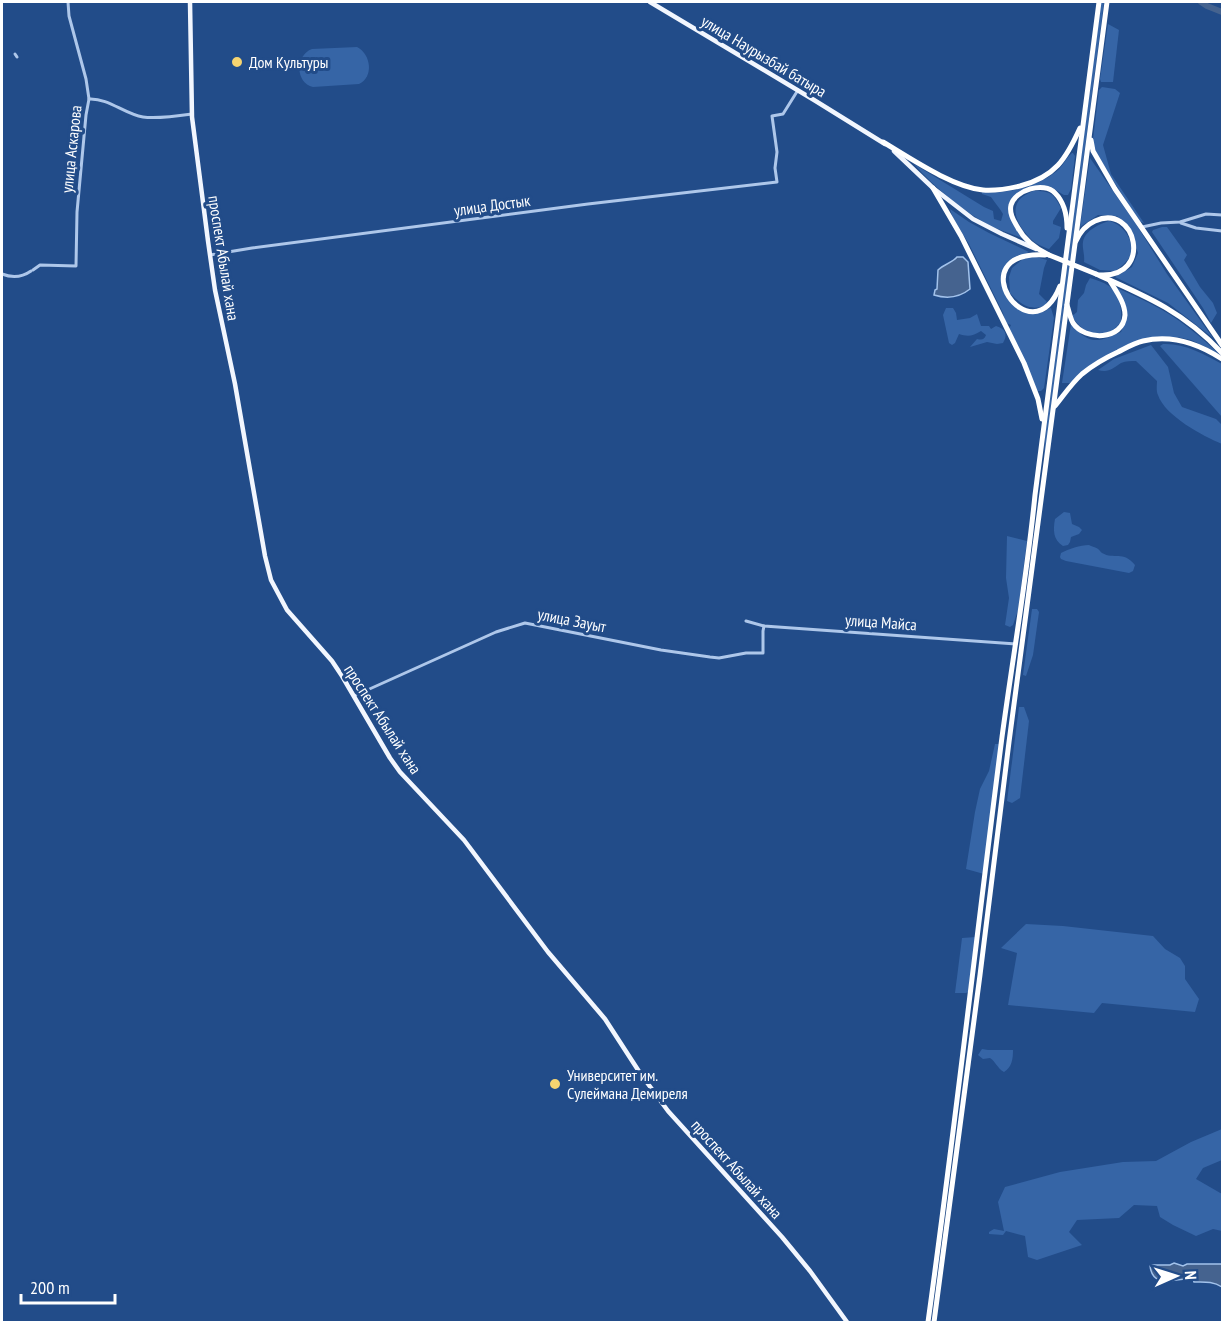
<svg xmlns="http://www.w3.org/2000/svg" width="1224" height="1324" font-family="'PT Sans Narrow',sans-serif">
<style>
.green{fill:#3665a6}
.water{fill:#45638f;stroke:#a2c2eb;stroke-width:1.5}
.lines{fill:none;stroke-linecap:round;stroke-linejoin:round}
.river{stroke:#45638f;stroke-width:6}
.minor{stroke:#aec7ea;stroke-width:3}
.major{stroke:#f2f6fe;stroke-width:4.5}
.highway{stroke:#fff;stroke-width:5}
.highway-bridge{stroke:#fff;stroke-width:5}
.poi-dot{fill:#f6d470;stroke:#224c89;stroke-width:2}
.labels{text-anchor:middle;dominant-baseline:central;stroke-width:6;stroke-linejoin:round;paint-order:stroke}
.street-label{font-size:16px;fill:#fff;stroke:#224c89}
.poi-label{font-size:16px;fill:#fff;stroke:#224c89;text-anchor:start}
</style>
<rect width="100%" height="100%" fill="#224c89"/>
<!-- green -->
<g class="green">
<polygon points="1101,2 1104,2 1044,463 1045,436"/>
<polygon points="1108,24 1119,30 1113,82 1101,82 1100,79"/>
<path d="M357,47c14,7 17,30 2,37l-46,3c-18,-4 -18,-32 -1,-38z"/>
<polygon points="1102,87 1115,89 1120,93 1103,145 1111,174 1144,223 1139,221 1095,152 1093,139 1099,90"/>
<path d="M1072,153h1l2,3 -4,33 -3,6h-4c-4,-2 -9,-6 -13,-8 -16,-6 -30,7 -41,16l12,35c-10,-4 -21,-7 -31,-12 -27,-14 -57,-39 -77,-62l70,43 9,4 1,8 7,2 2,-7c-4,-7 -8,-11 -12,-17l-9,-3v-2c26,2 55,-5 75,-21 6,-5 9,-13 15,-18z"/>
<polygon points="1090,158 1136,224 1167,274 1213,338 1168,303 1115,277 1132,267 1138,253 1129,227 1117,216 1098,215 1080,227"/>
<path d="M1033,191c18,0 20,2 28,17l-8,13v3l8,3 -2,11 -10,11c-6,-2 -13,-5 -17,-9 -11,-10 -24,-29 -11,-42 3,-3 8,-5 12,-7z"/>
<path d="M950,209l19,13 20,11 40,19c-5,3 -13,3 -18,7 -17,12 -9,41 7,50 10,5 18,4 28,2l1,-2 4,-1 3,10 -10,70 -3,3h-3l-1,-1 -28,-61 2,-4 -5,-2 -3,-10 -34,-69 -16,-26z"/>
<path d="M1109,221c14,3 27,21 21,35 -3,6 -9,11 -15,15l-15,-1 -16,-8c1,-7 -2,-14 -1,-20 2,-12 17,-18 26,-21z"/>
<polygon points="1162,227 1167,227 1187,255 1184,260 1200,287 1213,303 1217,313 1211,323 1203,308 1152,232 1153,230"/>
<path d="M1036,257l11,3 -3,8 -5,26 8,8 -3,4c-15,5 -24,-2 -34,-13l-1,-16 3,-9 12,-10z"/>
<path d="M1090,278c6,2 13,4 19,8 11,7 13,24 12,36 -3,3 -7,8 -11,10 -15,7 -31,-3 -38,-16l5,-4 1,-12 6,-7 2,-8z"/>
<path d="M1117,288c11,5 23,10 34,16 27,13 50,33 71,53l-12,-8 -19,-9 -14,-3 -26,1 -69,34 -12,11h-8l9,-59c18,21 27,19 50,8l6,-14 -4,-18z"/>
<path d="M946,308h7l3,5 1,7 13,-2 7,-4 4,12h8l2,3 5,-3c10,3 12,9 7,17l-6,1 -10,-2 -17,5 7,-8c5,1 7,1 9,-4l-5,-4c-8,5 -13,6 -22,3l-4,9 -3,2 -3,-2 -6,-28z"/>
<path d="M1163,344c21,-1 41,10 59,20v53l-62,-71z"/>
<path d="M1151,345l17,22 6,26 8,14 34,12 6,6v19c-19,-8 -57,-28 -64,-49 -2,-4 -1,-10 -1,-14l-21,-20c-5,0 -10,0 -15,2 -8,5 -12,10 -23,7l16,-11z"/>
<path d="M1064,512l6,1 2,11 7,3 3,3 -3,4 -8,3 -1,5 -2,3 -5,1c-10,-6 -10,-16 -8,-27z"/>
<polygon points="1007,536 1027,541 1018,610 1013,625 1010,627 1005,625 1009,598 1006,578"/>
<path d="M1089,545c2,1 8,3 9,4 2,1 2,3 4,4 12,7 21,-3 33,12l-2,6 -4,2 -63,-12 -5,-2 -1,-2 1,-4c8,-4 19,-8 28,-8z"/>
<polygon points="1032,609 1037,609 1039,612 1033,655 1026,676 1023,675"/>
<polygon points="1019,707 1024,707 1029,721 1020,798 1012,803 1007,801"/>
<polygon points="995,744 1000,744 984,874 966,869 975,812 980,789 989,771"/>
<polygon points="1026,924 1063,926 1153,936 1165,949 1180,958 1185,966 1185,979 1199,999 1195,1012 1102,1003 1094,1013 1008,1005 1017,953 1001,948"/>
<polygon points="976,937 968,992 966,993 955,993 962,938"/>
<path d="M982,1049l6,1h25c0,9 -1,17 -9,22 -7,-4 -8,-10 -14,-14l-7,1 -5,-4z"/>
<polygon points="1222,1129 1222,1160 1203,1168 1196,1179 1222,1194 1222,1231 1213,1229 1196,1236 1173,1225 1160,1217 1157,1206 1134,1205 1119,1218 1077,1220 1069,1232 1082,1245 1037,1260 1028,1257 1025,1236 1006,1231 1003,1235 989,1234 989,1232 994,1229 1004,1231 998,1202 1005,1187 1060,1172 1123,1162 1156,1161 1191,1142"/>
</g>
<!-- water -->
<g class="water">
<path d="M957,257h6l5,5 2,27c-10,8 -23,10 -36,6l1,-5 2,-1 1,-19c6,-6 14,-7 19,-13z"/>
<path d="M1174,1263l9,3 4,-2h34l1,1v22c-9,-6 -18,-5 -28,-5l-1,-3c-15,-2 -41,12 -43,-14h20z"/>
</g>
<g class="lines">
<!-- river -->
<polyline class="river" points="1201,2 1207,6 1222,12"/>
<!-- minor -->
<g class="minor">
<polyline points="15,54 17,57"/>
<path d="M89,99c20,-1 35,15 54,18 13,2 35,-1 49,-3"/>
<polyline points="1181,223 1196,228 1222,231"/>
<polyline points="1142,227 1161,223 1180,222 1206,214 1222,215"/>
<polyline points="210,255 252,248 588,204 777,182 775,168 777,152 772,116 783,114 798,90"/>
<polyline points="33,270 40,265 76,266 77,212 86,115 89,99 86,79 69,16 68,2"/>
<path d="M2,274c10,4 19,4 29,-3"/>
<polyline points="746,621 764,626 1016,644"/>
<polyline points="354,696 496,632 525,623 661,650 710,657 719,658 746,653 763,653 763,631 764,626"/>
</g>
<!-- major -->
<g class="major">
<polyline points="190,2 192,117 208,241 215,290 235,384 265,556 271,580 287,610 332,661 342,676 390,758 400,772 464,840 548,952 605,1019 640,1073 668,1111 782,1237 810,1271 847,1322"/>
<polyline points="650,2 814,100 885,144"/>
<polyline points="894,151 933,188 973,219 1002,234 1036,249"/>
</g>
<!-- highway -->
<g class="highway">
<polyline points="1091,140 1093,151 1115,189 1222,345"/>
<path d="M883,142c27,16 69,45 100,48 12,1 24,-1 37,-4 35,-9 46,-27 60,-58"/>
<polyline points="933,188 961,236 1024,363 1038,399 1042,419"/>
<path d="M1076,241c4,-9 10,-16 19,-20 41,-19 59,57 5,54"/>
<path d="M1045,255c-88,-5 -14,105 15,31"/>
<path d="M1049,255c-13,-6 -24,-14 -31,-27 -4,-7 -9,-14 -7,-23 4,-15 33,-24 44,-12 9,9 12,23 12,35"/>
<path d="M1096,274c50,22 88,38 126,79"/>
<path d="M1067,305c2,6 3,13 6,18 12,18 50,18 52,-8 0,-12 -9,-24 -15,-34"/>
<path d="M1055,406c9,-11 16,-22 27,-32 11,-9 23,-16 36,-22 8,-4 16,-9 25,-11 29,-7 56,3 79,18"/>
<path d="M928,1322c27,-194 49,-390 74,-585 11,-81 25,-161 33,-242l64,-493"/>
<polyline points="934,1322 980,975 1009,742 1107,2"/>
</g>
<!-- highway-bridge -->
<polyline class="highway-bridge" points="1049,255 1096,274"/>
</g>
<!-- markers -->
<g class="poi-dot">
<circle cx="237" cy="62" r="6"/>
<circle cx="555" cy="1084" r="6"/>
</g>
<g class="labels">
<!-- street labels -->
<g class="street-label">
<text transform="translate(764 56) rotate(31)">улица Наурызбай батыра</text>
<text transform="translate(71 149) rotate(-84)">улица Аскарова</text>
<text transform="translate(492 205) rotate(-8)">улица Достык</text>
<text transform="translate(224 258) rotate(81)">проспект Абылай хана</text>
<text transform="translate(572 620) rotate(11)">улица Зауыт</text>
<text transform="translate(881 622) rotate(4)">улица Майса</text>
<text transform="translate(383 719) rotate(57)">проспект Абылай хана</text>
<text transform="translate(737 1169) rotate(48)">проспект Абылай хана</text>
</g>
<!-- poi labels -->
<g class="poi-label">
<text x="249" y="62">Дом Культуры</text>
<text x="567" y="1075">Университет им.<tspan x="567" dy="18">Сулеймана Демиреля</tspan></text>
</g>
</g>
<!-- border -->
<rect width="1224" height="1324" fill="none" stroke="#ffffff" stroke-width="6"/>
<!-- north arrow -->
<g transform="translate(1176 1276) rotate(87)" stroke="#224c89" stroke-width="4.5" paint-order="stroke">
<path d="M0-4.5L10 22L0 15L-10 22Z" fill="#ffffff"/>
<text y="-9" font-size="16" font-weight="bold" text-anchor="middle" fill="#ffffff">N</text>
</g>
<!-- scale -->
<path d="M21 1294v9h94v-9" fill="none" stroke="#ffffff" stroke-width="3"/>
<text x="30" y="1294" font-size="18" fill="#ffffff" stroke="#224c89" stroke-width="4.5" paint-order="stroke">200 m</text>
</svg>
